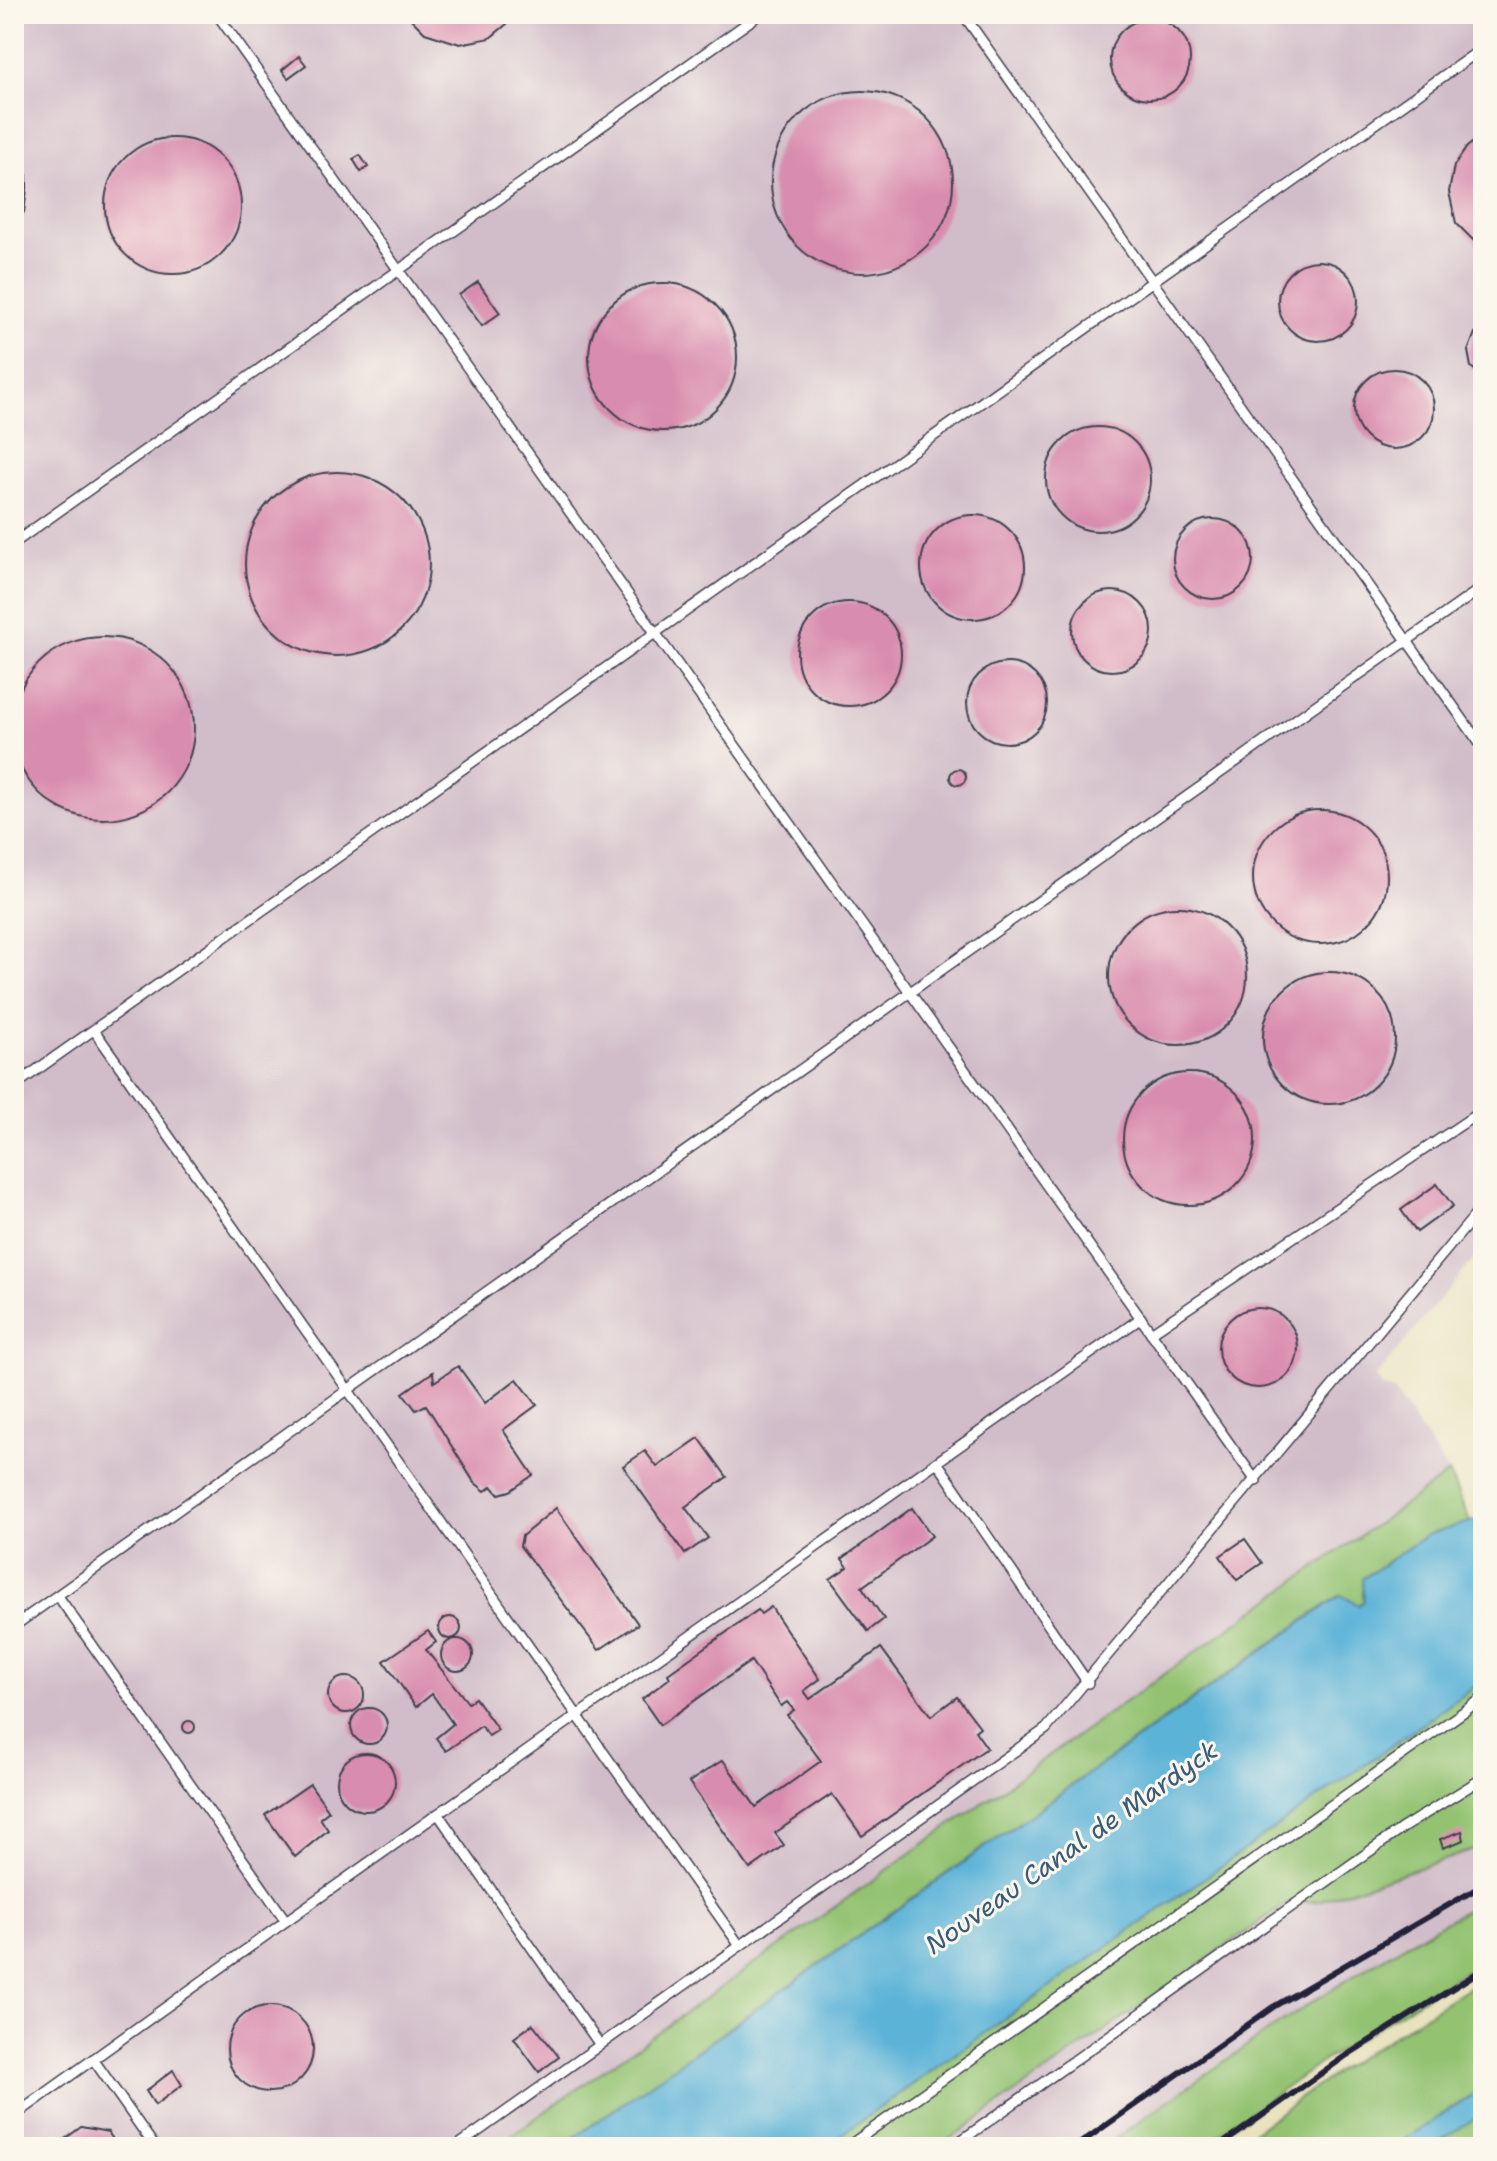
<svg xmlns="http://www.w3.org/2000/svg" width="1497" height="2161" font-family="'Shantell Sans',sans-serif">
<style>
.industrial{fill:#d1bdc9}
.green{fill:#93c271;stroke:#5a7256;stroke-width:2}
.water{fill:#5cb3d8;stroke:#3f6a8a;stroke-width:2}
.building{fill:#d98dae}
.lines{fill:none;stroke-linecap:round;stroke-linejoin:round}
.lane-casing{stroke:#403f4f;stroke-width:12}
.lane{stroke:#fff;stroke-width:9}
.rail{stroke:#22223b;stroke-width:6}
.labels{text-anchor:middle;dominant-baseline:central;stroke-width:6;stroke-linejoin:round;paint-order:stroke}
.water-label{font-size:26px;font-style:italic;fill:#395c7a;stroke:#fbf7ec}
</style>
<rect width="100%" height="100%" fill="#fbf7ec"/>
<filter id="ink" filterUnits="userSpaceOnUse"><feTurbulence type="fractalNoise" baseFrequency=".0125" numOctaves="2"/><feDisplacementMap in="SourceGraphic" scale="16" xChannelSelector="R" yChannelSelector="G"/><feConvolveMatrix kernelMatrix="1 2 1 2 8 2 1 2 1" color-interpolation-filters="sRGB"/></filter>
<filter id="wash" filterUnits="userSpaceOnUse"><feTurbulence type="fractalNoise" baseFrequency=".006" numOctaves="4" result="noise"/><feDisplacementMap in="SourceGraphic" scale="32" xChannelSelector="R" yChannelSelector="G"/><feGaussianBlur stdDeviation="1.8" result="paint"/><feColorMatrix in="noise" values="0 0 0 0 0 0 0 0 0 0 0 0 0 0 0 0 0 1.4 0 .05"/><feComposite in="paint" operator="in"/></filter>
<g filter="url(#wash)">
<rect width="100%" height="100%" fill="#e9e2bf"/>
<!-- industrial -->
<g class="industrial">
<polygon points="14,14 1483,14 1483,1248 1375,1377 1382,1387 1394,1391 1449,1473 495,2147 14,2147"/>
<polygon points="1483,1847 1483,1901 1432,1928 1217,2064 1104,2147 938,2147 1286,1904 1318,1901"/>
</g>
<!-- green -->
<g class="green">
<polygon points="1449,1473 1470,1522 1427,1535 1362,1579 1364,1601 1358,1605 1340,1595 561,2147 495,2147"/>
<polygon points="1483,1681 1483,1847 1318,1901 1286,1904 938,2147 824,2147"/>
<path d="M1483,1901v59l-157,99 -124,88h-98c121,-88 247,-176 379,-246z"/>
<polygon points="1483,1978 1483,2088 1393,2147 1232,2147 1342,2068"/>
<polygon points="1483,2113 1483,2147 1430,2147"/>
</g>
<!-- water -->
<g class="water">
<polygon points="1483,1518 1483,1681 824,2147 561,2147 1341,1595 1359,1605 1364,1601 1362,1579 1427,1535"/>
<polygon points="1483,2088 1483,2113 1430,2147 1393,2147"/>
</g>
<g id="blocks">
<!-- building -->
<g class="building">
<polygon points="406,14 519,14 490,38 460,44 425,33"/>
<polygon points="1225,14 1273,14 1250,24"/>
<circle cx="1150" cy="59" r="40"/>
<polygon points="299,56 306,65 288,78 282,70"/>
<circle cx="862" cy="182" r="91"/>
<polygon points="1483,134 1483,250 1456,223 1449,192 1454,166 1467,147"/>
<circle cx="173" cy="206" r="68"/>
<polygon points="14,147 27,176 27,189 24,212 14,228"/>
<polygon points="360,155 368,167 361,172 353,159"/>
<circle cx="1318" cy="301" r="40"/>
<polygon points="478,282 500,313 482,326 459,295"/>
<circle cx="663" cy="357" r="74"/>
<polygon points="1483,327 1483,377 1471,367 1468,351 1475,333"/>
<circle cx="1394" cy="409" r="40"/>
<circle cx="1098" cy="479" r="52"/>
<circle cx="337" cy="564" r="92"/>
<circle cx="973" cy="567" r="52"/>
<circle cx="1213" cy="559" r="40"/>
<circle cx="1112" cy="631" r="40"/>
<circle cx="849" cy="654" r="52"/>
<circle cx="103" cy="728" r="91"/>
<circle cx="1007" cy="703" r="40"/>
<circle cx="958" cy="777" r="8"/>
<circle cx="1320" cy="877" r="67"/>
<circle cx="1178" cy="976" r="69"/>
<circle cx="1329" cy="1038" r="66"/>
<circle cx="1189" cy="1139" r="66"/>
<polygon points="1437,1184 1453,1206 1417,1232 1401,1210"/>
<circle cx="1258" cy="1348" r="40"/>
<polygon points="458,1366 485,1403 517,1379 537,1405 503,1430 533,1475 510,1491 499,1494 492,1486 485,1491 474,1482 426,1405 416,1410 403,1393 433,1372 434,1382"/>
<polygon points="699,1438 727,1477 685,1507 708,1538 685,1554 623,1466 645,1451 657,1467"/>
<polygon points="556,1508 638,1624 599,1650 520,1546 522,1536"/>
<polygon points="912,1508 932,1536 862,1587 884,1619 868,1631 830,1579 848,1567 842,1559"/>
<polygon points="1245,1539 1262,1563 1237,1580 1220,1556"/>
<polygon points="771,1607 820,1679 804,1691 810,1699 881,1648 931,1716 957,1697 980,1727 975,1731 987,1748 862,1836 832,1794 775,1833 784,1845 750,1869 689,1782 723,1760 756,1807 821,1761 787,1715 794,1710 787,1702 781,1706 751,1661 660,1725 642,1699 670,1678 668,1674 758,1610 761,1614"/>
<circle cx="450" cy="1628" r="11"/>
<polygon points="428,1631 436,1642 426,1650 468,1703 475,1698 498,1730 489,1736 481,1726 446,1751 436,1738 453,1724 432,1694 416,1707 384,1661"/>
<circle cx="457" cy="1655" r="16"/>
<circle cx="346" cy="1695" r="18"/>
<circle cx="369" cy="1726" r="18"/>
<circle cx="189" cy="1727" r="6"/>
<circle cx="366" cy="1782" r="29"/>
<polygon points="310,1784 329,1811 320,1818 328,1830 295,1857 265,1815"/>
<polygon points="1462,1831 1464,1840 1443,1848 1440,1839"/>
<circle cx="270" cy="2049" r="43"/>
<polygon points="533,2024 559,2057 539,2072 514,2038"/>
<polygon points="173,2070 182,2085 155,2105 146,2091"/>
<polygon points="81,2127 108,2132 118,2147 54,2147"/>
</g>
</g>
</g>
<g filter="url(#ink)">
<use href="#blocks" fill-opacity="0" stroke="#403f4f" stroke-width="2"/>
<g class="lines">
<!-- lane casing -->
<g class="lane-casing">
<g id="lane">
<polyline points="217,14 1256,1481"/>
<polyline points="963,14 1483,748"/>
<polyline points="14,543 760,14"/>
<polyline points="94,1030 740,1946"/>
<polyline points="14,1086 1483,48"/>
<polyline points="1151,1333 1483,1110"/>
<polyline points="937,1462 1088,1683"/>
<polyline points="14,1626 1483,587"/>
<polyline points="438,1814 600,2045"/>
<polyline points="286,1921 1141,1318"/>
<polyline points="93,2059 155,2147"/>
<polyline points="14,2116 286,1921 58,1596"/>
<polyline points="456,2147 1046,1729 1483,1206"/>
<polyline points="847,2147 1483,1698"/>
<polyline points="952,2147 1404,1827 1483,1778"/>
</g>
</g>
<!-- lane -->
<use href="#lane" class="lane"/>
<!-- rail -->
<g class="rail">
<polyline points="1075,2147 1273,2007 1483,1885"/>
<polyline points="1218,2147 1344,2057 1483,1969"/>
</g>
</g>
</g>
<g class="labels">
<!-- water labels -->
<g class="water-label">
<text transform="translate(1071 1847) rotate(-35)">Nouveau Canal de Mardyck</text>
</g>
</g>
<!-- margin -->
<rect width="1497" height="2161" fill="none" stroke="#fbf7ec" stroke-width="48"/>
</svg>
